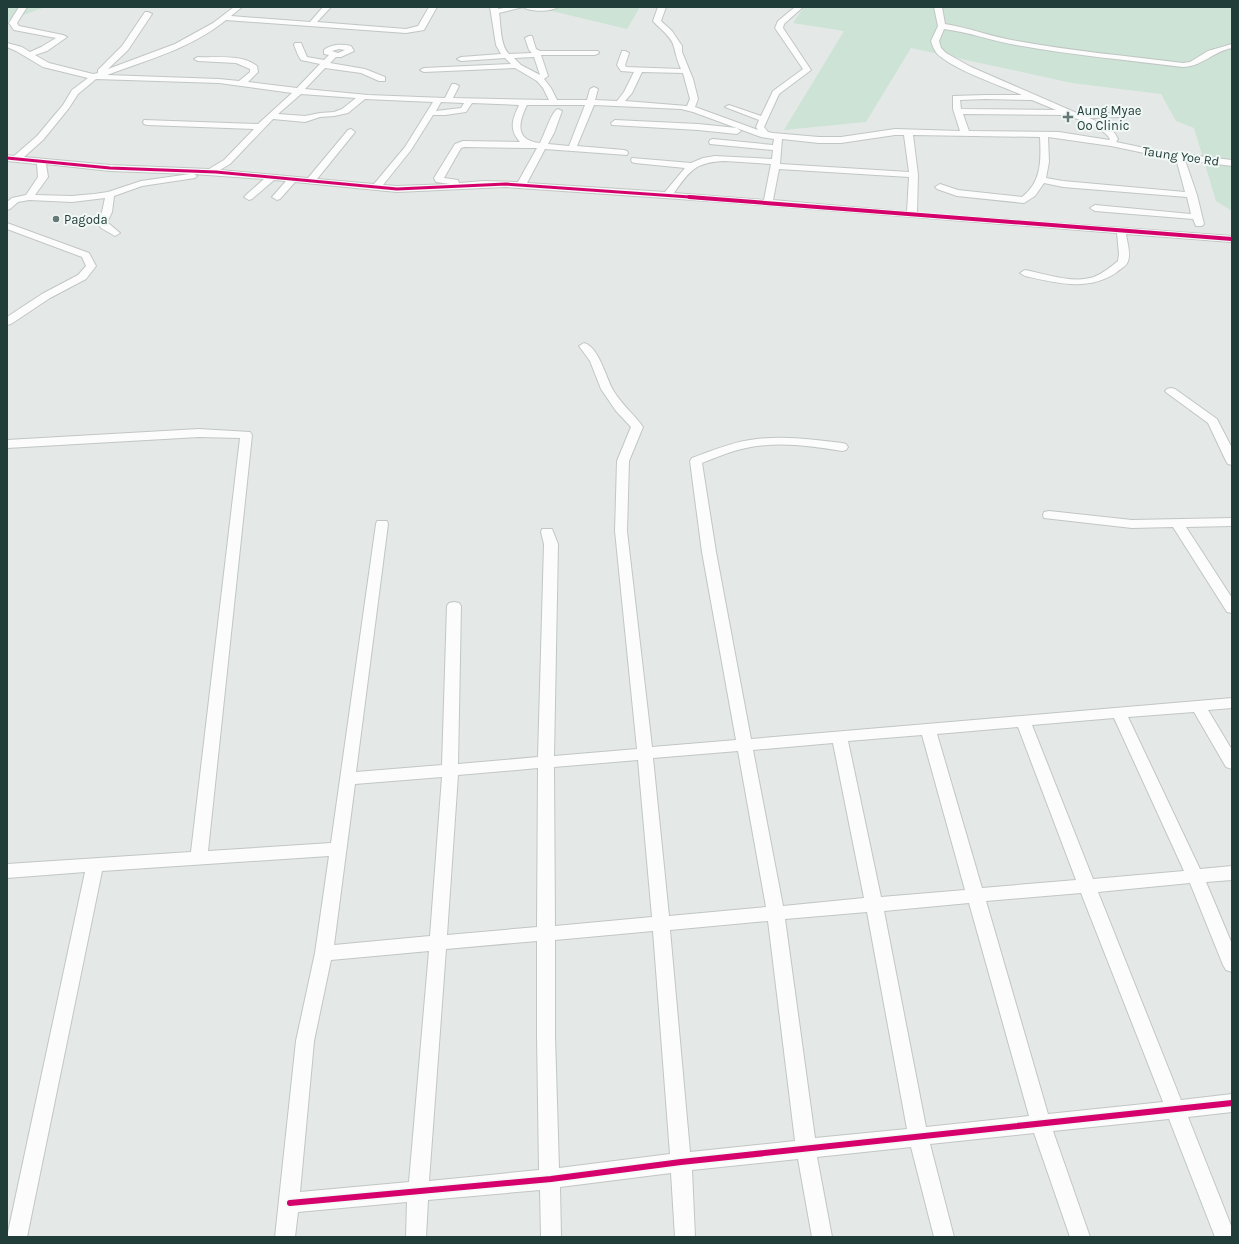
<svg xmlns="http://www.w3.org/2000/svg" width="1239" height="1244" font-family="Karla,sans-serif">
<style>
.green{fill:#cce3d6}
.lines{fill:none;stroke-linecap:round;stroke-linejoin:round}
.street-casing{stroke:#c1c6c4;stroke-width:2}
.street{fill:#fbfcfb;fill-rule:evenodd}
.cycleway-far2-casing{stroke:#f1f8f6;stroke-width:4.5}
.cycleway-far1-casing{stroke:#f1f8f6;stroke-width:6}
.cycleway-casing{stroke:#f1f8f6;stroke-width:9}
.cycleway-far2{stroke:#d6006c;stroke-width:3}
.cycleway-far1{stroke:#d6006c;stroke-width:4}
.cycleway{stroke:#d6006c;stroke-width:6}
.poi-dot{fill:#657976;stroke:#f1f8f6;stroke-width:1.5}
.labels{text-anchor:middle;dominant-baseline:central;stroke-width:4;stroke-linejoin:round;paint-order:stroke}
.far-poi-label{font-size:13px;fill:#213d39;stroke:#f1f8f6;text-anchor:start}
.far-street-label{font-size:13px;fill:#213d39;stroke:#f1f8f6}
</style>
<rect width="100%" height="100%" fill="#e4e9e7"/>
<!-- green -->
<g class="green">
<polygon points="7,7 45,7 7,21"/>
<polygon points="526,7 640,7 627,29 552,11"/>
<polygon points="804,7 1232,7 1232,211 1216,201 1194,128 1176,121 1161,94 1072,83 911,48 866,122 784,130 844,31 793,23"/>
</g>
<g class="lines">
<!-- street casing -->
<g class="street-casing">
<g id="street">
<path d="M19,7h8l-10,16 2,3 44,9 4,2 -20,14 -12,4 14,8 44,11 5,-1v-3l24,-24 23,-34h3l4,2 -24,36 -20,19 67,-25 38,-21 21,-16h8l-11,9 79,6 13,-15h8l-14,15 89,7 12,-3 11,-19h8l-13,23 -18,3 -180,-13c-34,28 -79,40 -119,55l112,4 20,2 11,-9v-3l-14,-6 -38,-2 -4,-2 4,-2c19,1 43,-3 59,9l1,6 -10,10 49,6 23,-24 -19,-4 -3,-5 -4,-10 1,-2h6l6,14 17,3 5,-5 -5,-1v-4c7,-6 18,-6 27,-4l3,5 -13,6h-5l-6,6 35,6 20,8v4h-6l-18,-8 -36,-5 -20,21 63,6 77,3 7,-14h3l4,2 -6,12 96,2 -6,-12 -6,-7 -22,-13 -91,4 -4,-2 4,-2 87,-4 -6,-6 -44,3 -4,-2 4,-2 40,-3 -5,-9 -6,-38h8v2l11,-2h14l-24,6c2,12 1,32 10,41l23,-1 -3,-3 -4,-12 4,-2h3l4,13 4,2h58l1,2 -4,2h-54l7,21 -4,3 7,9 6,12h30l3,-11 4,-2 4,2 -3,11 22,1 7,-9 10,-20 -13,-1 -4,-6 5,-14h3l4,2 -4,12 1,2 55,2c-4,-9 -5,-14 -7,-22 -2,-10 -14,-18 -21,-26l5,-14h8l-5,14 11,10 10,15v6l11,27 5,20 -3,8 63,23 -2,-3 3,-7 -34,-13 4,-2 32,11 12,-25 30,-22 -28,-41 3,-7 17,-14h8l-19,17 -1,4 28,42 -32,24 -15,33 4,5 5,1 46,4h22l54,-8 65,2 -7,-22v-13l32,-1h37c-23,-10 -62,-23 -81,-38 -6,-4 -8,-10 -10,-16l7,-15 -4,-19h8l3,17c25,4 47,13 72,17 55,10 110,15 166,22l7,-1 18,-11 24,-7v4c-18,3 -31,19 -49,19 -56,-7 -112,-12 -167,-22 -24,-4 -47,-13 -72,-16l-5,12 2,7 5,5 25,14 108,47 45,-1 1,2 -1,2h-3l-32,1c11,5 24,9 29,21l-2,3 48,10 68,8v6l-47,-6 12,35 7,29 -2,2h-6l-3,-7 -98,-8 -5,-3 5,-3 96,9 -4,-17 -124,-10 -19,-4 -9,13 -11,7 -67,-7 -20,-7 -2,-2 5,-3 18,6 64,7c20,-15 19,-37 18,-60l-127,-2 5,40 -1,38 315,23v6l-106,-8c1,8 5,19 2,27 -1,5 -8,8 -11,11 -28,20 -61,11 -92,4l-5,-3 5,-3c21,4 48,14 69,7 9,-4 17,-10 24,-16l1,-7 -2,-21 -380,-30 -231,-16 -109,5 -102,-10 -15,17 -3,1 -5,-3 14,-16 -12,-1 -22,19 -3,1 -5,-3 2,-2 18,-16 -70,-5 3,2 -2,2 -53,8 -28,10 -2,16 -5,10 13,11 -5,3 -14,-8 -4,-6 5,-10 3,-14 -33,4 -43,-2 -11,2 -8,7 -3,1v-8l5,-4 14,-3 12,-18 -1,-13 -30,-3v-6l7,1 23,-20 26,-31 9,-15 16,-12 -45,-11 -27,-16 -9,-4v-4l15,4 8,5 11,-5 15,-9 -42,-8 -5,-7zM339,49l6,1 -7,3 -6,-2zM534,57l6,18 -19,-10 -7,-7zM642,72l41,1 7,26 -3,7 -62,-5 7,-8zM96,79l123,4 73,10 -34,31 -114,-4 -1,2 1,2 3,1 107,4 -30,31 -15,9 -99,-4 -86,-8 19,-17 26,-32 9,-14zM301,94l55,4 -14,11 -8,3 -14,1 -15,3 -27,-2zM365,99l68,3 -28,45 -31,37 -57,-5 38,-47 -4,-3 -3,1 -40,48 -88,-8 10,-6 43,-45 32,3 15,-5 14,-1 14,-3zM985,99l47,1 24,10 -95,-1 -1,-9zM441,102l23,1 -3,5 -25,3zM472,103l47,2c-7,15 -10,25 1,37l-57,-1 -8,3 -21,34 2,4 14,2 -53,2 -14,-1 28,-35 22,-35h12l21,-3zM527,105h58l-16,41 -21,-2 6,-11 8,-22 -4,-2c-6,1 -14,27 -18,34 -25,-2 -22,-20 -13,-38zM594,105l87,4 12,3 68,25 13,2 -1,6 -60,-6 -3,1 -1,2 1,2 63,6 -1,9 -57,-3 -12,2 -12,5 -59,-5 -1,2 1,2 3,1 50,5 -20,24 -138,-9 18,-34 82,6 1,-2 -1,-2 -3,-1 -47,-4zM963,114l99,1 3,-1c11,5 40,14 45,25l-1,1 -50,-8 -90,-1zM895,135h9l5,37 -129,-8 2,-25 37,4h22zM1048,137l63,9 57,12 9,4 8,30 -122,-11 -17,-3 3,-16zM464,147l65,1h8l-19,34 -35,-1 -24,2 -1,-3 -14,-2 17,-30zM725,161l46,3 -7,36 -90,-7c16,-23 22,-31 51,-32zM46,164l64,7 80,3 -49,7 -33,11 -14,2 -22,2 -37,-1 13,-18zM779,169l130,8 -2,35 -134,-12z"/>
<path d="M523,7h35c-7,5 -28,5 -35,0z"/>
<polygon points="615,120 698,124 737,128 741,131 737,134 698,130 612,125 611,123"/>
<polygon points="7,223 89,253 96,266 86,279 50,298 11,324 7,325 7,317 42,294 78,275 86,266 82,257 7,229"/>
<path d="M584,343c15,4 22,35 29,47 8,14 21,24 30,37l-14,34 -2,70 25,216 84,-7 -34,-188 -12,-91 2,-3c19,-7 38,-15 58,-18 30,-5 62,-1 92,3l4,1 2,3 -2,3 -4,1c-31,-5 -64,-10 -96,-3 -15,3 -29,9 -44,15l14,89 35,187 481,-41v10l-24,2 24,40v19l-6,-2 -32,-55 -66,5 72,152 32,-3v14l-26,2 26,62v28l-6,-2 -3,-5 -33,-82 -92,9 83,208 51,-6v18l-44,5 44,111v9h-17l-46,-118 -116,12 37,106h-20l-36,-104 -104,11 24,93h-20l-23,-90 -94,10 15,80h-20l-14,-78 -106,11 3,67h-20l-4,-64 -111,14 1,50h-20l-1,-47 -112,10 -2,37h-20l1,-35 -109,10 -3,25h-20l21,-196 19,-88 14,-97 -227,15 -75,366h-20l78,-365 -78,6v-14l184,-12 49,-414 -41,-1 -192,11v-8l192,-11 51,3 2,3 -44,416 123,-8 45,-319 1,-3h10l1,3 -32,248 86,-7 5,-159 2,-3 5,-1 5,1 2,3 -3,158 80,-7 6,-213 -3,-12 1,-3h10l6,15 -4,212 83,-7 -22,-218 2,-70 14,-34 -15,-16 -15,-22 -11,-28 -11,-15zM1114,718l70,153 -91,8 -61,-154zM1018,727l58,153 -94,8 -45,-154zM922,735l43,155 -84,7 -33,-156zM833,743l31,155 -81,8 -30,-156zM738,751l28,156 -97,9 -16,-158zM638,760l14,157 -97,9 -1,-159zM538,768l-1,159 -90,8 11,-160zM442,777l-12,159 -96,9 21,-161zM1081,893l82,209 -115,12 -62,-213zM969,903l60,213 -103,11 -42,-216zM867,912l40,217 -92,9 -30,-219zM768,921l27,220 -105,11 -20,-222zM653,931l17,223 -111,14 -4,-132v-96zM537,941v95l2,134 -110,11 17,-232zM429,951l-20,231 -109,10 14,-151 17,-81z"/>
<polygon points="1171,388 1175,389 1217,419 1232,448 1232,465 1228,464 1226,461 1208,423 1167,393 1165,391 1167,389"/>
<polygon points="1049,511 1132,520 1232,518 1232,526 1186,527 1232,598 1232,613 1227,612 1173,527 1132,528 1044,518 1043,515 1044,512"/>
</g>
</g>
<!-- street -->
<use href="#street" class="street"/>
<!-- cycleway-far2 casing -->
<g class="cycleway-far2-casing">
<polyline id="cycleway-far2" points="7,158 110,168 216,172 397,189 506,184 704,198"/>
</g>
<!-- cycleway-far1 casing -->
<g class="cycleway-far1-casing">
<polyline id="cycleway-far1" points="689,197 1232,239"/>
</g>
<!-- cycleway casing -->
<g class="cycleway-casing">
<polyline id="cycleway" points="290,1203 551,1179 681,1162 1232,1103"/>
</g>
<!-- cycleway-far2 -->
<use href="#cycleway-far2" class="cycleway-far2"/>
<!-- cycleway-far1 -->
<use href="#cycleway-far1" class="cycleway-far1"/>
<!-- cycleway -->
<use href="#cycleway" class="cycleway"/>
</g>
<!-- markers -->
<g class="poi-dot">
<path d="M1066 111h4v4h4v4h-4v4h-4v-4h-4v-4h4z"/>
<circle cx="56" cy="219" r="4"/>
</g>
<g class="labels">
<!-- far-poi labels -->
<g class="far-poi-label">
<text x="1077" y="110">Aung Myae<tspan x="1077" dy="15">Oo Clinic</tspan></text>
<text x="64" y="219">Pagoda</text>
</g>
<!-- far-street labels -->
<g class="far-street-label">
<text transform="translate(1181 156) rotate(8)">Taung Yoe Rd</text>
</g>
</g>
<!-- border -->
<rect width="1239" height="1244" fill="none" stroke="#213d39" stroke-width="16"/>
</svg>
